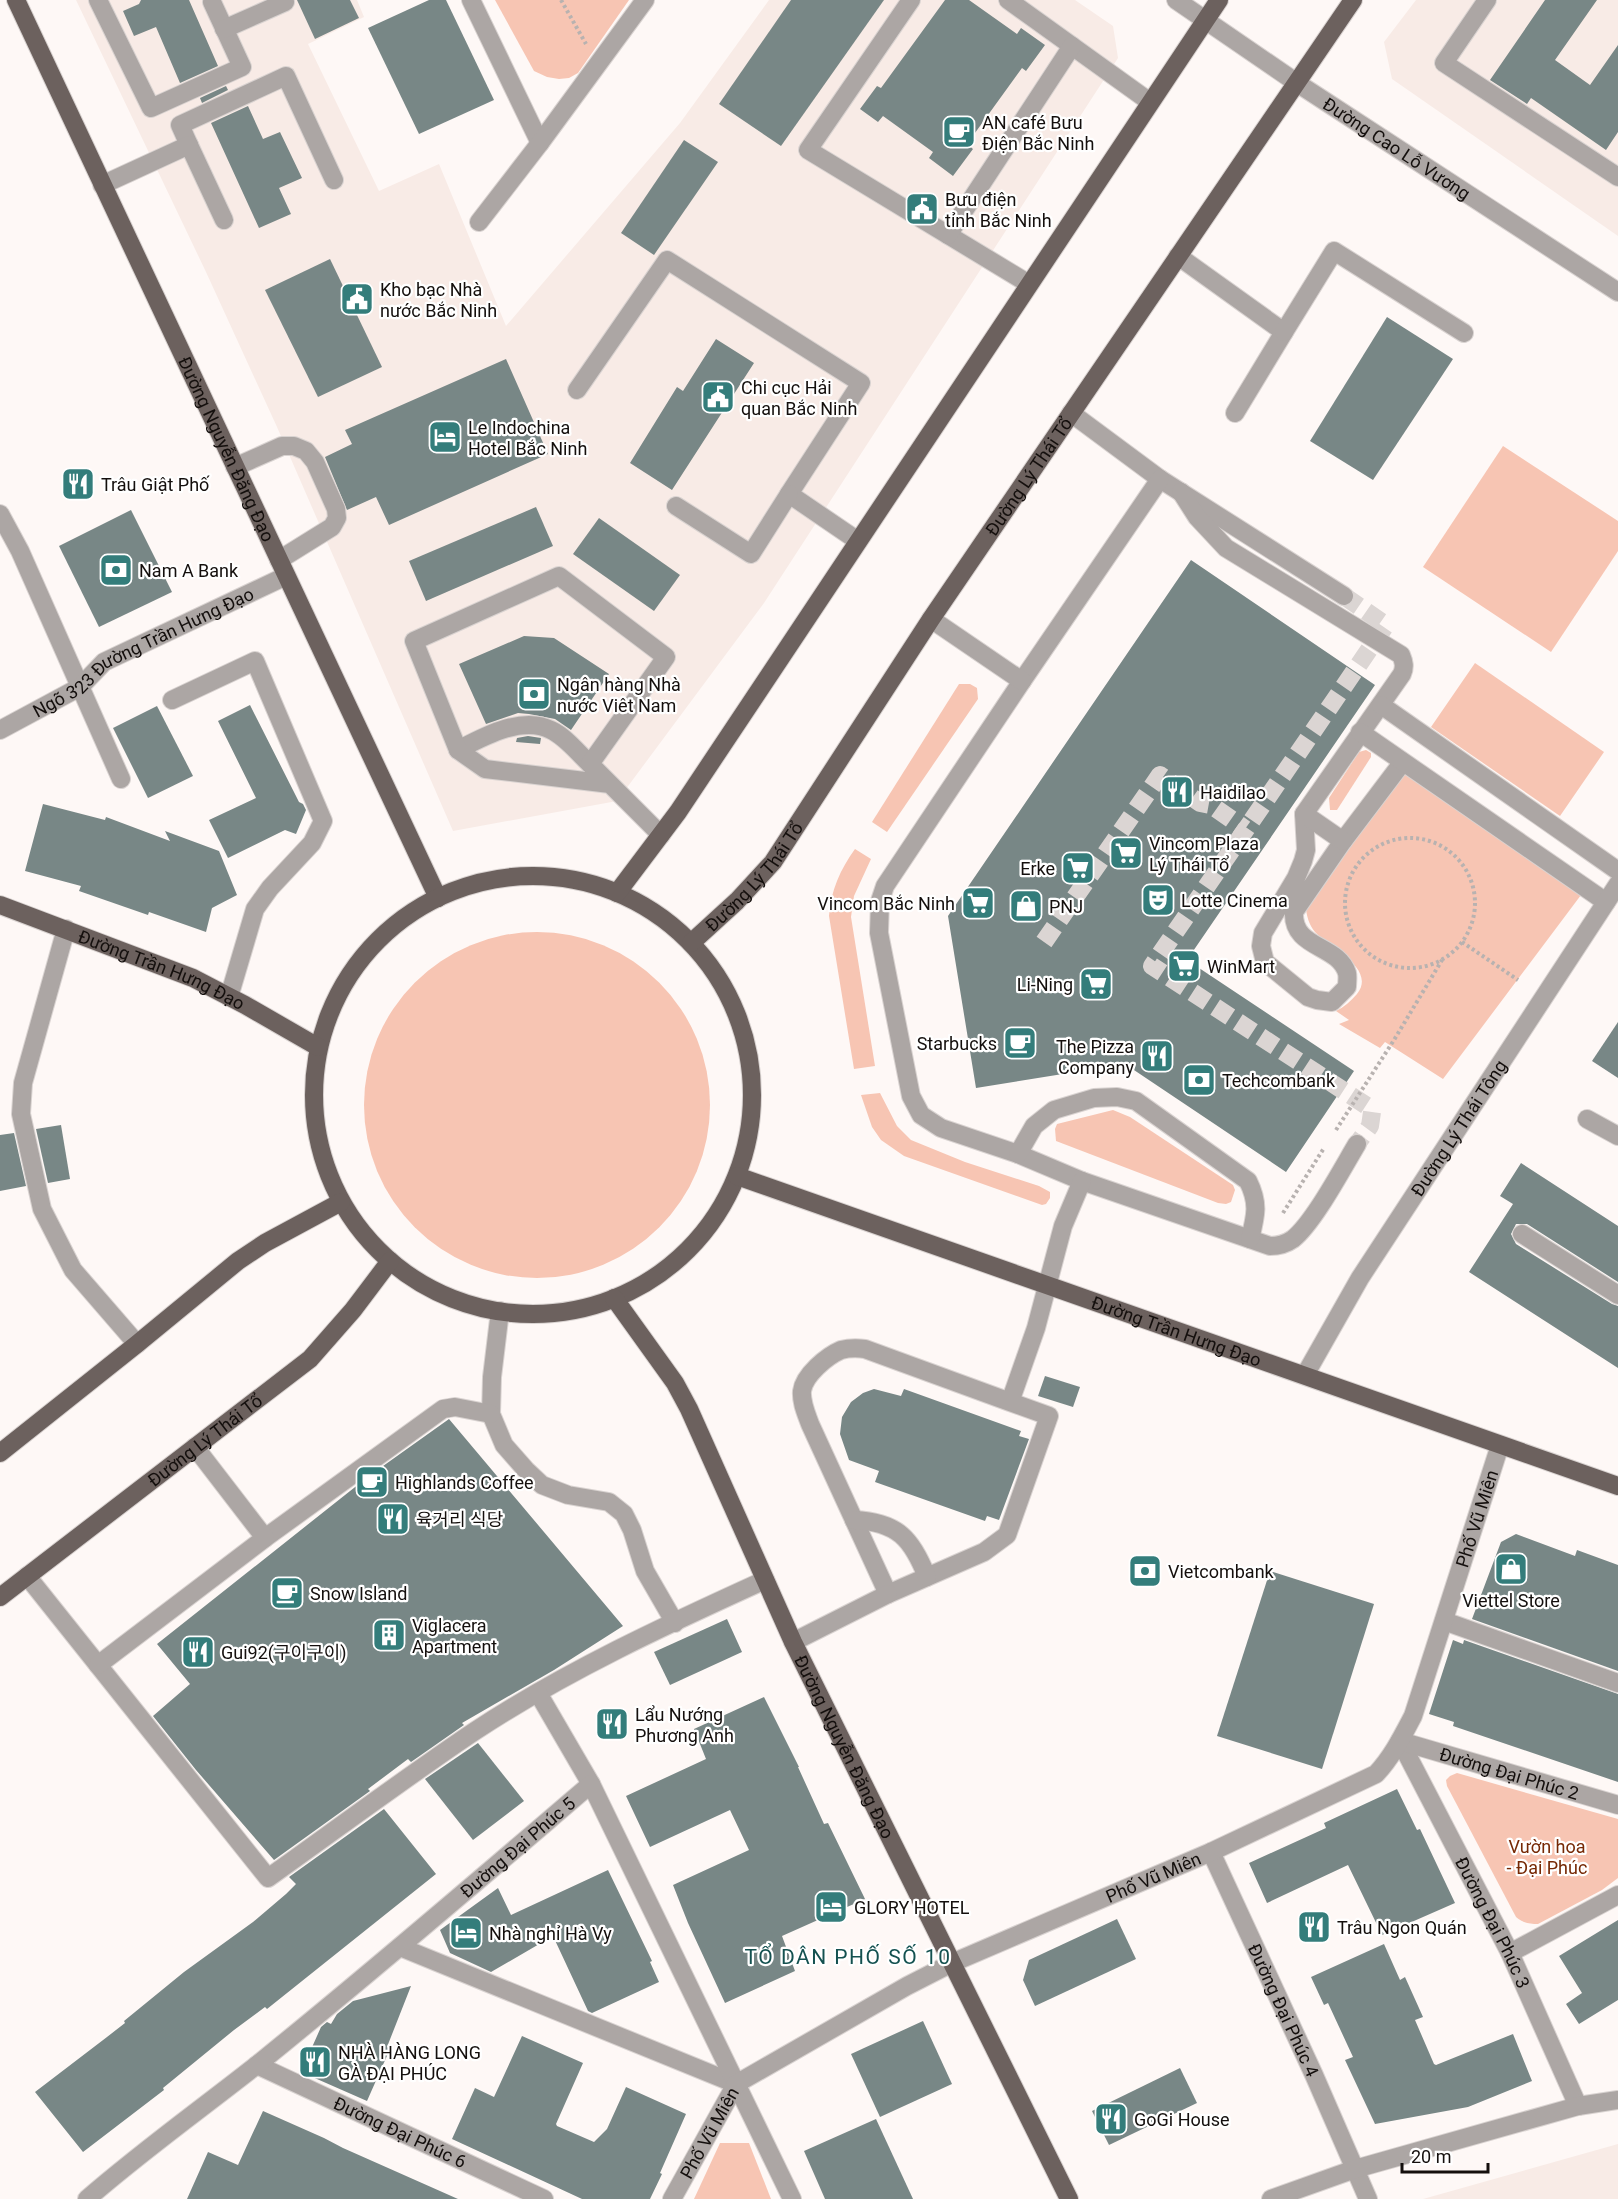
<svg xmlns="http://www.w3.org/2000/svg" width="1618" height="2199" font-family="Roboto,'Noto Sans KR',sans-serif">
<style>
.built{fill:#f8ebe6}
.green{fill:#f7c5b3}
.building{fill:#788786}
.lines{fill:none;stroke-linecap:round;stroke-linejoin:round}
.minor-tunnel{stroke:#dbd5d3;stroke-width:18;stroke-dasharray:18 9;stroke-linecap:butt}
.minor-casing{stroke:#d9d3d1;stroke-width:20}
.major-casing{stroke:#d9d3d1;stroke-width:20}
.path{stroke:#b8b2b0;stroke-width:4;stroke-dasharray:3 3;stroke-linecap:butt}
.minor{stroke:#aca6a4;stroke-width:18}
.major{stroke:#6c615e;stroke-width:18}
.labels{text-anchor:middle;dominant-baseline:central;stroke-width:4.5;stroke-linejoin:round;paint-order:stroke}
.poi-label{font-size:18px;fill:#140f0d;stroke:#fff;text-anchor:start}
.street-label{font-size:18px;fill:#140f0d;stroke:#fff}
.park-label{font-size:18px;fill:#762905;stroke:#fff}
.quarter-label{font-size:21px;letter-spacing:1.5px;fill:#145150;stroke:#fff}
</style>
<rect width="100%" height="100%" fill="#fef8f6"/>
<!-- built -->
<g class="built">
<polygon points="76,0 357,0 364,17 308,44 379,191 439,164 506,326 680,123 769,0 1075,0 1113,26 1118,58 764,603 617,801 453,831 277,427 206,272"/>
<polygon points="1416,0 1618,0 1618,236 1392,79 1384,42"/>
<polygon points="1618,2144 1618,2199 1423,2199"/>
</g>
<!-- green -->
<g class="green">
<polygon points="495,0 629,0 578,73 569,78 559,79 547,77 534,71"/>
<polygon points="1503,446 1618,521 1618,551 1551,652 1423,567"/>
<polygon points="1475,663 1604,752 1560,816 1431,727"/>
<polygon points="959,684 970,684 977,688 978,699 887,832 872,822"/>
<polygon points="1366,750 1371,753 1371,757 1337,810 1330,810 1329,798 1359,752"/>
<path d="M1402,763l179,132 -138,184 -58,-37 -5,6 -41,-24 10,-4 -13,-9c8,-4 15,-10 21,-17 20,-25 -27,-47 -42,-62 -6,-7 -9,-17 -9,-26z"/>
<path d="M855,849l16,10 -17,37 -3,21 24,149 -21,3 -25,-153c2,-26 11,-46 26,-67z"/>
<circle cx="537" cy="1105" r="173"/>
<polygon points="880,1093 897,1126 911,1140 965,1162 1039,1186 1050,1192 1050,1198 1046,1204 1042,1205 904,1156 881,1140 872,1127 861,1095"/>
<polygon points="1113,1110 1130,1117 1233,1185 1235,1190 1231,1202 1226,1204 1218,1203 1056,1141 1055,1129 1057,1124"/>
<path d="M1457,1773l161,46v59l-16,12 -64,34c-9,0 -15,-1 -22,-7l-69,-131 -1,-6 4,-4z"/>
<polygon points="720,2143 749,2143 771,2199 694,2199"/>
</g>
<!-- building -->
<g class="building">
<polygon points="141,0 189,0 218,66 180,83 156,27 134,36 123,11 139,4"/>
<polygon points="297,0 350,0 359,18 315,39"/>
<polygon points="429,0 446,0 494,100 419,134 368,28"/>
<polygon points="791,0 884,0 781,146 719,104"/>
<polygon points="945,0 969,0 1017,34 1021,28 1045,45 1026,71 1022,68 967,144 973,149 953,176 929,158 933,152 883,116 878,122 860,109 877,86 881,88"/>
<polygon points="1545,0 1597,0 1555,60 1590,85 1618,45 1618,132 1606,150 1531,98 1527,104 1490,80"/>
<polygon points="226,86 228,90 202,103 200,98"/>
<polygon points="248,106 263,139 280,132 302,178 279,188 291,214 259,228 211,123"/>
<polygon points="684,140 718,162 654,255 621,233"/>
<polygon points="330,259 382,367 318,397 265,290"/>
<polygon points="1387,317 1453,359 1373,480 1310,441"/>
<polygon points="716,339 754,363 672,490 630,463 677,387 683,391"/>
<polygon points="506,359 548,454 389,525 376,497 347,510 325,457 352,444 345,430"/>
<polygon points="536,507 553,546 426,601 409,561"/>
<polygon points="131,510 172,592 99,627 59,546"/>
<polygon points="599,518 680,575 654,611 573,554"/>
<polygon points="1191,560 1375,685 1187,960 1354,1071 1286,1172 1125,1064 976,1088 948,916"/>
<polygon points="524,636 554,638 609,674 571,730 555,719 529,714 518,713 486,724 459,664"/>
<polygon points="250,705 299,802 303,804 306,810 296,834 285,830 228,858 209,820 256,798 218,721"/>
<polygon points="157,706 193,776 148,798 113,728"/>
<polygon points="528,736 541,738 540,744 516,742 517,738"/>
<polygon points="43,804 105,820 106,817 170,841 165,831 219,851 237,895 212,908 206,932 149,912 148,915 79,891 81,886 25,871"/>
<polygon points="1618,1022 1618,1078 1592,1061"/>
<polygon points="61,1125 70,1179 48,1183 36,1129"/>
<polygon points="14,1133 26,1186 0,1191 0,1135"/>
<polygon points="1521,1163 1618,1226 1618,1282 1527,1224 1516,1224 1511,1234 1516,1244 1612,1304 1618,1306 1618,1368 1469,1272 1513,1204 1500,1196"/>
<polygon points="1045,1376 1080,1387 1073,1407 1038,1396"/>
<polygon points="874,1389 901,1396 904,1389 1021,1431 1019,1436 1029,1439 999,1520 987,1516 985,1521 875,1482 879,1471 849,1460 840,1434 842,1417 851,1402 863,1393"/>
<polygon points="449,1419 623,1626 554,1670 462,1723 464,1725 411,1762 408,1759 368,1789 370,1791 274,1860 196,1770 153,1716 190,1684 157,1644 369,1476"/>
<polygon points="1516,1534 1575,1556 1577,1550 1618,1565 1618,1671 1472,1619 1501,1542"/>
<polygon points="1270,1571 1374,1604 1322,1769 1217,1736"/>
<polygon points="727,1619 742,1652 670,1685 654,1652"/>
<polygon points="1453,1640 1463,1644 1464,1640 1618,1694 1618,1782 1453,1726 1454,1722 1429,1714"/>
<polygon points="764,1697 799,1767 798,1767 824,1824 828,1823 865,1899 782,1936 795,1971 725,2003 688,1923 673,1885 749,1850 730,1810 650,1847 626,1796 706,1759 694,1729"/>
<polygon points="478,1743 524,1801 473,1840 425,1779"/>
<polygon points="1397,1789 1417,1830 1420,1829 1455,1903 1382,1935 1348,1865 1267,1903 1249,1863 1326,1828 1324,1823"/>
<polygon points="384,1809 436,1874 267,2009 265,2007 234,2030 163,2088 164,2090 83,2152 35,2092 107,2037 125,2023 124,2021 184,1972 253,1922 286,1894 296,1884 289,1877"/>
<polygon points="608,1870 652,1961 650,1962 659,1982 592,2013 588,2011 553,1936 491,1972 450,1953 440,1930 498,1888 511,1915"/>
<polygon points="1117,1919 1136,1959 1035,2006 1023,1980 1029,1960"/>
<polygon points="1618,1920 1618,2000 1579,2024 1566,2004 1582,1993 1559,1956"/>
<polygon points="1384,1944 1400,1980 1405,1977 1423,2017 1415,2020 1434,2064 1436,2065 1513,2034 1532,2081 1468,2107 1375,2124 1345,2060 1353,2057 1328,2003 1324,2005 1311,1977"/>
<polygon points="411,1986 387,2047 390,2049 367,2101 301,2072 321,2027 327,2022 331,2024 337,2014 353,2001"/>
<polygon points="923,2021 952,2084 880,2117 851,2054"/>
<polygon points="522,2036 583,2063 556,2124 557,2126 594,2142 607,2129 626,2087 686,2114 660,2173 662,2174 650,2199 582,2199 452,2139 475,2088 494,2097"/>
<polygon points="1180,2068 1197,2103 1109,2145 1092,2111"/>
<polygon points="263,2111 324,2138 343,2148 458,2199 187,2199 208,2152 238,2165"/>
<polygon points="876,2119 913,2199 825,2199 804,2151"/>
</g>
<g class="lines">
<!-- minor-tunnel -->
<g class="minor-tunnel">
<polyline points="1344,596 1386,625 1152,966 1367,1106 1372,1112 1370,1126 1357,1144"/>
<polyline points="1044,942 1160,775 1200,803 1211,805 1245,829"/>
</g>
<!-- minor casing -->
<g class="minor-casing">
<g id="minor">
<polyline points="98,0 151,108 242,67 212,2"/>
<polyline points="471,0 540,143"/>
<polyline points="911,0 808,150 1029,284"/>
<polyline points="1008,0 1150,102"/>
<path id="s1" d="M1176,0l121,83 321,209"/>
<polyline points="1487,0 1444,63 1618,177"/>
<polyline points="224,29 285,2"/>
<polyline points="189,145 180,125 286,76 334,180"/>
<polyline points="102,185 189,145 224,220"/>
<polyline points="479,222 540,143 645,0"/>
<polyline points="948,235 1072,46"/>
<polyline points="1178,256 1284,332 1235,413"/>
<polyline points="1284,332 1334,251 1464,333"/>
<polyline points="577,390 667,260 861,383 789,494 858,541"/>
<polyline points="1071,413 1160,479 1344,596"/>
<polyline points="235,467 282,446 294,446 306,451 315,462 336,509 337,518 332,527 279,560"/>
<path d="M1160,479l-138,202 -137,205 -5,15 -1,32 32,163 10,19 20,13 77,26 64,27 188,65c8,0 16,-2 23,-7 21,-17 49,-70 64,-95"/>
<path d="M1181,492l16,25 29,31 175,107c3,7 4,12 1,19l-98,140 2,36 -3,11 -7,17 -33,55 -2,13 4,16 43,35 9,3 15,2 15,-15c0,-4 1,-10 0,-14 -9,-29 -55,-24 -53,-61l49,-71 59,-78"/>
<polyline points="676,506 751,554 789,494"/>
<polyline points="0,514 20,551 121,779"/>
<polyline points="931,619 1022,681"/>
<polyline points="172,700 255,661 323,821 312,843 270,888 255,909 229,997"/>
<polyline points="1381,705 1618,871"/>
<path id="s2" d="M0,730l80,-43 24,-25 182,-86"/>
<polyline points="1360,732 1606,902"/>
<path d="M458,750c25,-13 64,-35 93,-20 15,7 27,23 39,34"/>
<polyline points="610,784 485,769 458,750 414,641 559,576 666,657 590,764 661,835"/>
<polyline points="1304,814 1343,841"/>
<polyline points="66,929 23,1083 21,1114 42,1209 73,1270 137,1344"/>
<polyline points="1587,1119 1618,1136"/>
<path d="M1018,1154l16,-28 20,-16 40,-12 23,-1 19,4 112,80c11,22 8,34 2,58"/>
<polyline points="1522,1234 1618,1295"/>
<polyline points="500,1311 492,1377 491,1414 504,1445 526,1470 542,1485 568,1495 609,1502 624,1514 632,1530 645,1571 675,1623"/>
<path id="s3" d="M1305,1375l55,-97 258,-394"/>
<path d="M1010,1402l39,14 -42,119 -23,17 -96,42 -78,-170c-4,-11 -9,-22 -8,-33 2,-16 25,-35 39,-41 8,-2 16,-2 24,-1l145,53 26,-74 27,-102 19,-45"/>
<path d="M854,1520c44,2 58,19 73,57"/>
<polyline points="265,1538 443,1409 455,1407 491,1414"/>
<path d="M27,1576l241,302c69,-49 137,-100 207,-147 91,-60 191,-106 290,-151"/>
<polyline points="1444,1621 1618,1683"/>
<polyline points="793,1642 888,1594"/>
<polyline points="98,1665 265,1538 195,1447"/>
<polyline points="538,1693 591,1784"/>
<path id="s4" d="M1400,1741l110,212 68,153"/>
<path id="s5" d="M1400,1741l218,64"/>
<path id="s6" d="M1211,1852l103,223 54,124"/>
<polyline points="400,1947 736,2084"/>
<polyline points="1510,1953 1618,1895"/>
<path id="s7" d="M257,2065l287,134"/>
<path id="s8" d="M87,2199c55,-48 114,-90 171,-135 113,-91 223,-186 333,-280l201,415"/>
<path id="s9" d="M672,2199l64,-115 171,-98 45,-23 259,-111 165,-78c16,-17 26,-37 37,-58l87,-271"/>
<polyline points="1271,2199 1355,2169 1578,2106 1618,2100"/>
</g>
</g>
<!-- major casing -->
<g class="major-casing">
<g id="major">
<path id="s10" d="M16,0l422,898"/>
<circle cx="533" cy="1095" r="219"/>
<polyline points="617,893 678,812 1219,0"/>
<path id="s11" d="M0,905l193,73 52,27 73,42"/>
<path id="s12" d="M691,943l46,-42 36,-39 158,-243 422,-619"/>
<path id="s13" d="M737,1176l881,310"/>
<path id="s14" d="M614,1298l61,85 14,26 104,233 276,557"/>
<polyline points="0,1453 137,1344 238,1261 265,1243 341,1202"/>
<path id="s15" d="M0,1597l310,-238 43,-49 37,-49"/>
</g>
</g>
<!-- path -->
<g class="path">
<polyline points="561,0 586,44"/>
<circle cx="1410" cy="903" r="65"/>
<polyline points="1462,942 1518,980"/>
<polyline points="1336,1130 1394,1040 1442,960"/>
<polyline points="1283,1213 1324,1148"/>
</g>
<!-- minor -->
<use href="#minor" class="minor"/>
<!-- major -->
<use href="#major" class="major"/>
</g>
<!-- icons -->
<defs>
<g id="cafe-square" transform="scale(1.725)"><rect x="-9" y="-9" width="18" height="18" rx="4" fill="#347d7b" stroke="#fff"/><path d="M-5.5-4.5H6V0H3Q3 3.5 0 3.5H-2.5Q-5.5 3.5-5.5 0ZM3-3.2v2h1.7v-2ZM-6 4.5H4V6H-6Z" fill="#fff"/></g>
<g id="civic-square" transform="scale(1.725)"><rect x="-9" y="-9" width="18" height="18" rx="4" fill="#347d7b" stroke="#fff"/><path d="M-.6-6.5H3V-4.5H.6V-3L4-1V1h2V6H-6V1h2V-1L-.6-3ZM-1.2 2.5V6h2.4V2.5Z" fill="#fff"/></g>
<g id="hotel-square" transform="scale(1.725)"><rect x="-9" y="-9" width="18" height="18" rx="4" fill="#347d7b" stroke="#fff"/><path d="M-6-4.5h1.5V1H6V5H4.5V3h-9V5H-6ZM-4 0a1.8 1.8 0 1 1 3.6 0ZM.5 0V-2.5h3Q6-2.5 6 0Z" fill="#fff"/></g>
<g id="restaurant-square" transform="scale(1.725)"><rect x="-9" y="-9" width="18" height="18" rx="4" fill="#347d7b" stroke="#fff"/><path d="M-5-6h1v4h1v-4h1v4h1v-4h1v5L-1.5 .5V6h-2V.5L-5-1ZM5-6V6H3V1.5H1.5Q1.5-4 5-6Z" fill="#fff"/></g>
<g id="bank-square" transform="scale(1.725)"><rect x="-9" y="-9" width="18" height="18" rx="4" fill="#347d7b" stroke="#fff"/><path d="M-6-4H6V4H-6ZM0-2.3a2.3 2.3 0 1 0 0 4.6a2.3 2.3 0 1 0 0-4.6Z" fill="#fff"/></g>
<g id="supermarket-square" transform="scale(1.725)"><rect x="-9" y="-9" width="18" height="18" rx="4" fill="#347d7b" stroke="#fff"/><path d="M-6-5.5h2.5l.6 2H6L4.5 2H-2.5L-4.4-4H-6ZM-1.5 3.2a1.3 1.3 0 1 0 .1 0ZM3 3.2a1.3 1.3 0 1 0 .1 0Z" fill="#fff"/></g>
<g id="theatre-square" transform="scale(1.725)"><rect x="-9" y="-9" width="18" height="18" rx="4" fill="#347d7b" stroke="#fff"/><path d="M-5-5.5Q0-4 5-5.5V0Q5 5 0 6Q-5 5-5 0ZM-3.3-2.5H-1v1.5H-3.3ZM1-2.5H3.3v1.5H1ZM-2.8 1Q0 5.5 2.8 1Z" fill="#fff"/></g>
<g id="shop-square" transform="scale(1.725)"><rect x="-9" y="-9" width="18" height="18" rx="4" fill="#347d7b" stroke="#fff"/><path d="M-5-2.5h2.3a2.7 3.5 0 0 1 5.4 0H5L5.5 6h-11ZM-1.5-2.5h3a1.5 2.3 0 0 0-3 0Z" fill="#fff"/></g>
<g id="building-square" transform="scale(1.725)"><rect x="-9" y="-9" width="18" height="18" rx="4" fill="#347d7b" stroke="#fff"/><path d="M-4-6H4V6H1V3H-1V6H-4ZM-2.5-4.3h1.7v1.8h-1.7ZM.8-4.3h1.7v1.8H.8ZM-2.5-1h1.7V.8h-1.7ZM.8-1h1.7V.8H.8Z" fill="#fff"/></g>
</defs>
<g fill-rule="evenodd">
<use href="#cafe-square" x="959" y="132"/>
<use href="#civic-square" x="922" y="209"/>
<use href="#civic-square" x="357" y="299"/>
<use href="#civic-square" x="718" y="397"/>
<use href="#hotel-square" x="445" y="437"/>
<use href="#restaurant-square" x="78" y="484"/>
<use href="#bank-square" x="116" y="570"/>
<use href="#bank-square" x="534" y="694"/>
<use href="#restaurant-square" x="1177" y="792"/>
<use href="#supermarket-square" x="1126" y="853"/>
<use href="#supermarket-square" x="1078" y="868"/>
<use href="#theatre-square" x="1158" y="900"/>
<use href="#supermarket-square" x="978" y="903"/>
<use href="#shop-square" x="1026" y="906"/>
<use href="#supermarket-square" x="1184" y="966"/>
<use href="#supermarket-square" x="1096" y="984"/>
<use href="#cafe-square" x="1020" y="1043"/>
<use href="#restaurant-square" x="1157" y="1056"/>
<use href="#bank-square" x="1199" y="1080"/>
<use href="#cafe-square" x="372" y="1482"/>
<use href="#restaurant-square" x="393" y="1519"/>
<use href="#shop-square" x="1511" y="1569"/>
<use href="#bank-square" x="1145" y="1571"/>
<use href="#cafe-square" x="287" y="1593"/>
<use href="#building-square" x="389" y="1635"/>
<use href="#restaurant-square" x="198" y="1652"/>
<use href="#restaurant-square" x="612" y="1724"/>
<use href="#hotel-square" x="831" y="1907"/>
<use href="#restaurant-square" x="1314" y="1927"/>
<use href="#hotel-square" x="466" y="1933"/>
<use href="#restaurant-square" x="315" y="2062"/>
<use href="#restaurant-square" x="1111" y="2119"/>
</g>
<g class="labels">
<!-- poi labels -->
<g class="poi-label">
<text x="982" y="122">AN café Bưu<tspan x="982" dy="21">Điện Bắc Ninh</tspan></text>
<text x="945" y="199">Bưu điện<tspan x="945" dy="21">tỉnh Bắc Ninh</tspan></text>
<text x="380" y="289">Kho bạc Nhà<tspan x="380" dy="21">nước Bắc Ninh</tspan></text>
<text x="741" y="387">Chi cục Hải<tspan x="741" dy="21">quan Bắc Ninh</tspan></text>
<text x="468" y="427">Le Indochina<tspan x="468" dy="21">Hotel Bắc Ninh</tspan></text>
<text x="101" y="484">Trâu Giật Phố</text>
<text x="139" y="570">Nam A Bank</text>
<text x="557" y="684">Ngân hàng Nhà<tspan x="557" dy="21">nước Viêt Nam</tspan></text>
<text x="1200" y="792">Haidilao</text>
<text x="1149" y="843">Vincom Plaza<tspan x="1149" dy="21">Lý Thái Tổ</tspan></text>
<text x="1055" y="868" text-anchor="end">Erke</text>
<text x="1181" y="900">Lotte Cinema</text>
<text x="955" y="903" text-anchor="end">Vincom Bắc Ninh</text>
<text x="1049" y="906">PNJ</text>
<text x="1207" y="966">WinMart</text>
<text x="1073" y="984" text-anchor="end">Li-Ning</text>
<text x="997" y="1043" text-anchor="end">Starbucks</text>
<text x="1134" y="1046" text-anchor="end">The Pizza<tspan x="1134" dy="21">Company</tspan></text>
<text x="1222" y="1080">Techcombank</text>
<text x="395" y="1482">Highlands Coffee</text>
<text x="416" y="1519">육거리 식당</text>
<text x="1168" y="1571">Vietcombank</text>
<text x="310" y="1593">Snow Island</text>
<text x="1511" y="1600" text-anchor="middle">Viettel Store</text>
<text x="412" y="1625">Viglacera<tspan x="412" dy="21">Apartment</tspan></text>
<text x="221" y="1652">Gui92(구이구이)</text>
<text x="635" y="1714">Lẩu Nướng<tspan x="635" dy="21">Phương Anh</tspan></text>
<text x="854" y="1907">GLORY HOTEL</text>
<text x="1337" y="1927">Trâu Ngon Quán</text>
<text x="489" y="1933">Nhà nghỉ Hà Vy</text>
<text x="338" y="2052">NHÀ HÀNG LONG<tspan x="338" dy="21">GÀ ĐẠI PHÚC</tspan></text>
<text x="1134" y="2119">GoGi House</text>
</g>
<!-- street labels -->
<g class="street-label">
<text stroke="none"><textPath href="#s1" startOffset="266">Đường Cao Lỗ Vương</textPath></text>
<text stroke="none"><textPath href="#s10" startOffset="496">Đường Nguyễn Đăng Đạo</textPath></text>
<text stroke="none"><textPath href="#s12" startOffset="578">Đường Lý Thái Tổ</textPath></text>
<text stroke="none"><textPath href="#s2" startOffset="164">Ngõ 323 Đường Trần Hưng Đạo</textPath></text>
<text stroke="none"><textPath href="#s12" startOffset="92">Đường Lý Thái Tổ</textPath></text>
<text stroke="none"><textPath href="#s11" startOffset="174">Đường Trần Hưng Đạo</textPath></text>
<text stroke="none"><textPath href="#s3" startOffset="291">Đường Lý Thái Tông</textPath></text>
<text stroke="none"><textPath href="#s13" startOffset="466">Đường Trần Hưng Đạo</textPath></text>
<text stroke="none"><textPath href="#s15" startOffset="258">Đường Lý Thái Tổ</textPath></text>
<text stroke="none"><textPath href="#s9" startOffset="1120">Phố Vũ Miên</textPath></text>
<text stroke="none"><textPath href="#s14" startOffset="506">Đường Nguyễn Đăng Đạo</textPath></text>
<text stroke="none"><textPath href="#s5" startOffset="114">Đường Đại Phúc 2</textPath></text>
<text stroke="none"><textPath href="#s8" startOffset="556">Đường Đại Phúc 5</textPath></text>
<text stroke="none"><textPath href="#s9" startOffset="598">Phố Vũ Miên</textPath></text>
<text stroke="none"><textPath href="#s4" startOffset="204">Đường Đại Phúc 3</textPath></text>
<text stroke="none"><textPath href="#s6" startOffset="174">Đường Đại Phúc 4</textPath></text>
<text stroke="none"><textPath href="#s7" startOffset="158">Đường Đại Phúc 6</textPath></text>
<text stroke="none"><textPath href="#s9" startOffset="76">Phố Vũ Miên</textPath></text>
</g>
<!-- park labels -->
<g class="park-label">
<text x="1547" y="1846">Vườn hoa<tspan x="1547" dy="21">- Đại Phúc</tspan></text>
</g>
<!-- quarter labels -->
<g class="quarter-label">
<text x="848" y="1957">TỔ DÂN PHỐ SỐ 10</text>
</g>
</g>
<!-- scale -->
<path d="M1402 2163v9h86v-9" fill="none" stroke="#140f0d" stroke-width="3"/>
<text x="1411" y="2163" font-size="18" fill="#140f0d" stroke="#ffffff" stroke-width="4.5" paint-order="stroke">20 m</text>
</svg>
